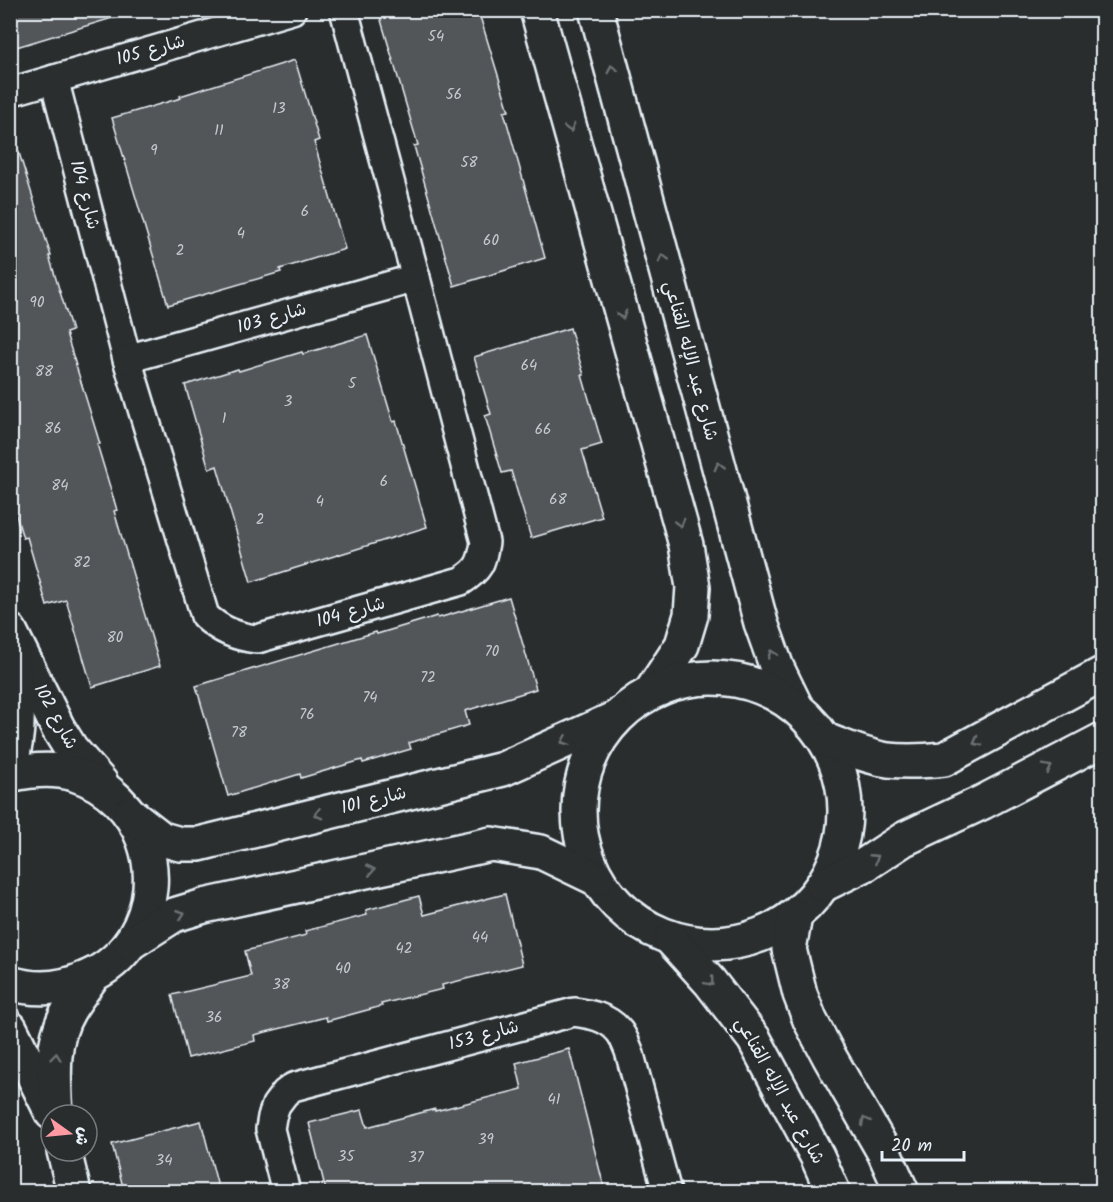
<svg xmlns="http://www.w3.org/2000/svg" width="1113" height="1202" font-family="Kalam,'Playpen Sans Arabic',sans-serif">
<style>
.building{fill:#535759;stroke:#e8f1f8;stroke-width:1.5}
.lines{fill:none;stroke-linecap:round;stroke-linejoin:round}
.street-casing{stroke:#e8f1f8;stroke-width:32}
.secondary-casing{stroke:#e8f1f8;stroke-width:38}
.street{stroke:#2a2d2e;stroke-width:27}
.secondary{stroke:#2a2d2e;stroke-width:33}
.oneway{stroke:#6c7275}
.labels{text-anchor:middle;dominant-baseline:central;stroke-width:5;stroke-linejoin:round;paint-order:stroke}
.number-label{font-size:15px;fill:#c3cad0}
.street-label{font-size:18px;fill:#e8f1f8;stroke:#2a2d2e}
</style>
<rect width="100%" height="100%" fill="#2a2d2e"/>
<filter id="ink" filterUnits="userSpaceOnUse"><feTurbulence type="fractalNoise" baseFrequency=".0167" numOctaves="2"/><feDisplacementMap in="SourceGraphic" scale="12" xChannelSelector="R" yChannelSelector="G"/><feConvolveMatrix kernelMatrix="1 2 1 2 8 2 1 2 1" color-interpolation-filters="sRGB"/></filter>
<g filter="url(#ink)">
<!-- building -->
<g class="building">
<polygon points="10,10 118,10 119,16 10,49"/>
<polygon points="378,10 478,10 509,111 504,112 545,258 454,286 414,146 418,145"/>
<polygon points="295,60 319,140 314,142 345,249 280,269 281,272 168,305 112,118 181,98 180,96"/>
<polygon points="10,143 16,143 51,256 49,256 72,331 66,333 100,444 97,444 117,510 114,511 160,666 92,687 66,600 47,606 27,537 23,538 10,496"/>
<polygon points="570,328 584,375 582,375 602,444 582,450 602,517 531,538 511,471 502,473 485,416 491,414 474,357"/>
<polygon points="367,335 393,422 396,421 427,527 251,582 217,466 209,469 185,385 238,369 239,371 302,352 303,354"/>
<polygon points="509,597 536,689 465,711 469,725 409,743 411,749 363,763 362,760 301,778 300,774 228,796 196,686 376,632 377,634 437,616 438,618"/>
<polygon points="505,894 522,965 442,985 443,989 381,1004 382,1006 327,1021 326,1017 254,1035 255,1041 188,1058 172,995 251,976 245,951 306,935 305,931 367,915 366,910 419,896 424,915"/>
<polygon points="569,1049 605,1191 326,1191 309,1123 362,1110 367,1127 435,1109 435,1111 522,1089 516,1063"/>
<polygon points="201,1121 219,1191 124,1191 112,1144"/>
</g>
<g class="lines">
<!-- street casing -->
<g class="street-casing">
<g id="street">
<path d="M54,79l73,280 78,257c15,14 31,21 52,23l204,-58c18,-11 21,-18 24,-39l-69,-264 -72,-268"/>
<polyline points="10,92 292,10"/>
<polyline points="127,359 416,278"/>
<path d="M286,1192l-16,-63 2,-12 4,-12 9,-12 8,-6 281,-75c16,2 33,5 44,18 5,5 8,14 11,21l38,141"/>
</g>
</g>
<!-- secondary casing -->
<g class="secondary-casing">
<g id="secondary">
<polyline points="537,10 680,523 686,545 693,587 691,615 682,645 651,692"/>
<polyline points="596,10 761,623 777,668 796,707"/>
<polyline points="10,631 58,728 71,749 101,783"/>
<circle cx="712" cy="811" r="133"/>
<path d="M825,740c20,7 41,17 63,20 19,2 37,1 56,-1l158,-85"/>
<path d="M10,764c13,-36 5,-76 2,-113"/>
<path d="M10,775c21,-5 43,-7 64,-1 69,22 97,102 60,163 -12,19 -28,33 -48,41 -24,11 -51,13 -76,5"/>
<polyline points="130,814 162,839 180,844 199,844 503,769 616,718"/>
<polyline points="823,885 866,864 904,839 983,802 1102,740"/>
<polyline points="795,916 789,949 800,994 810,1020 829,1056 884,1152 902,1192"/>
<polyline points="671,939 710,982 754,1039 817,1156 833,1192"/>
<polyline points="130,943 174,915 204,906 491,844 541,852 597,879"/>
<polyline points="10,1028 52,1113"/>
<path d="M56,1115c-2,-35 -6,-74 13,-105 7,-12 16,-23 24,-35"/>
<polyline points="64,1151 74,1192"/>
</g>
</g>
<!-- street -->
<use href="#street" class="street"/>
<!-- secondary -->
<use href="#secondary" class="secondary"/>
</g>
<!-- one-way arrows -->
<defs><path id="oneway-chevron" d="M-2-3.5L2.5 0L-2 3.5" fill="none" stroke-width="1.6" stroke-linecap="round" stroke-linejoin="round" transform="scale(1.5)"/></defs>
<g class="oneway">
<use href="#oneway-chevron" transform="translate(612 69) rotate(-105)"/>
<use href="#oneway-chevron" transform="translate(570 128) rotate(74)"/>
<use href="#oneway-chevron" transform="translate(663 258) rotate(-105)"/>
<use href="#oneway-chevron" transform="translate(622 315) rotate(74)"/>
<use href="#oneway-chevron" transform="translate(719 466) rotate(-105)"/>
<use href="#oneway-chevron" transform="translate(680 523) rotate(75)"/>
<use href="#oneway-chevron" transform="translate(772 654) rotate(-110)"/>
<use href="#oneway-chevron" transform="translate(565 741) rotate(156)"/>
<use href="#oneway-chevron" transform="translate(977 742) rotate(152)"/>
<use href="#oneway-chevron" transform="translate(1048 768) rotate(-27)"/>
<use href="#oneway-chevron" transform="translate(318 814) rotate(166)"/>
<use href="#oneway-chevron" transform="translate(875 858) rotate(-33)"/>
<use href="#oneway-chevron" transform="translate(371 870) rotate(-12)"/>
<use href="#oneway-chevron" transform="translate(181 914) rotate(-20)"/>
<use href="#oneway-chevron" transform="translate(710 982) rotate(50)"/>
<use href="#oneway-chevron" transform="translate(56 1057) rotate(-84)"/>
<use href="#oneway-chevron" transform="translate(865 1121) rotate(-120)"/>
</g>
</g>
<g class="labels">
<!-- number labels -->
<g class="number-label">
<text x="436" y="37">54</text>
<text x="454" y="95">56</text>
<text x="279" y="109">13</text>
<text x="219" y="131">11</text>
<text x="154" y="151">9</text>
<text x="469" y="163">58</text>
<text x="305" y="212">6</text>
<text x="241" y="234">4</text>
<text x="491" y="241">60</text>
<text x="180" y="251">2</text>
<text x="37" y="303">90</text>
<text x="529" y="366">64</text>
<text x="44" y="372">88</text>
<text x="352" y="384">5</text>
<text x="288" y="402">3</text>
<text x="224" y="419">1</text>
<text x="53" y="429">86</text>
<text x="543" y="430">66</text>
<text x="384" y="482">6</text>
<text x="60" y="486">84</text>
<text x="558" y="500">68</text>
<text x="320" y="502">4</text>
<text x="260" y="520">2</text>
<text x="82" y="563">82</text>
<text x="115" y="638">80</text>
<text x="492" y="652">70</text>
<text x="428" y="678">72</text>
<text x="370" y="698">74</text>
<text x="307" y="715">76</text>
<text x="239" y="733">78</text>
<text x="480" y="938">44</text>
<text x="404" y="949">42</text>
<text x="343" y="969">40</text>
<text x="281" y="985">38</text>
<text x="214" y="1018">36</text>
<text x="554" y="1100">41</text>
<text x="486" y="1140">39</text>
<text x="346" y="1157">35</text>
<text x="416" y="1158">37</text>
<text x="164" y="1161">34</text>
</g>
<!-- street labels -->
<g class="street-label">
<text transform="translate(151 51) rotate(-16)">شارع 105</text>
<text transform="translate(84 195) rotate(75)">شارع 104</text>
<text transform="translate(272 319) rotate(-16)">شارع 103</text>
<text transform="translate(690 361) rotate(75)">شارع عبد الإله القناعي</text>
<text transform="translate(351 613) rotate(-16)">شارع 104</text>
<text transform="translate(55 717) rotate(61)">شارع 102</text>
<text transform="translate(374 801) rotate(-14)">شارع 101</text>
<text transform="translate(484 1036) rotate(-15)">شارع 153</text>
<text transform="translate(779 1091) rotate(61)">شارع عبد الإله القناعي</text>
</g>
</g>
<!-- margin -->
<rect width="1113" height="1202" fill="none" stroke="#2a2d2e" stroke-width="36"/>
<rect x="18" y="18" width="1077" height="1166" fill="none" stroke="#e8f1f8" stroke-width="2" filter="url(#ink)"/>
<!-- north arrow -->
<g transform="translate(69 1133) rotate(105)"><circle r="28" fill="#2a2d2e" stroke="#767b7f" stroke-width="1.5"/>
<path d="M0-4.5L10 22L0 15L-10 22Z" fill="#ff9aa2"/>
<text y="-9" font-size="16" font-weight="bold" text-anchor="middle" fill="#e8f1f8">ش</text>
</g>
<!-- scale -->
<path d="M882 1151v9h82v-9" fill="none" stroke="#e8f1f8" stroke-width="3"/>
<text x="891" y="1151" font-size="18" fill="#e8f1f8" stroke="#2a2d2e" stroke-width="4.5" paint-order="stroke">20 m</text>
</svg>
